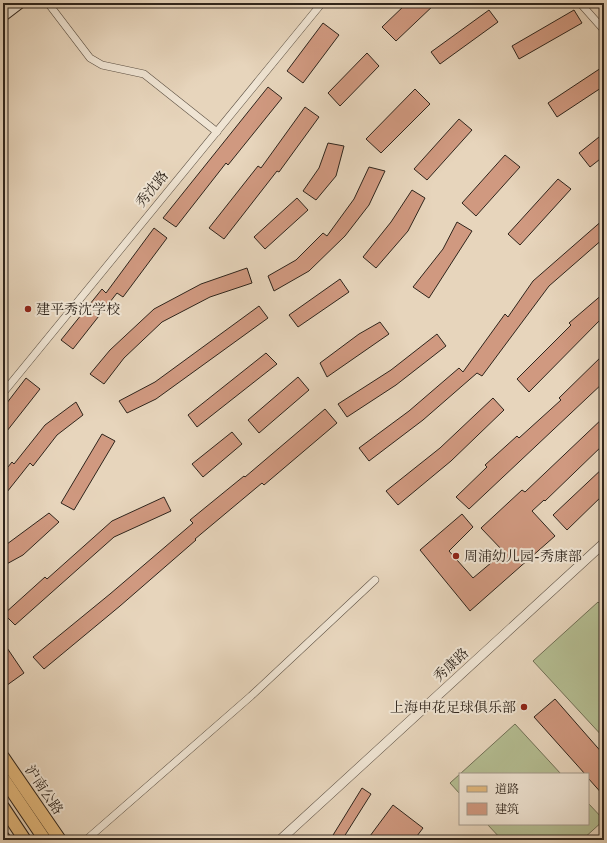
<svg xmlns="http://www.w3.org/2000/svg" width="607" height="843" font-family="'IM FELL Double Pica','Noto Serif SC',serif">
<style>
.garden{fill:#b4bd92;stroke:#727157}
.building{fill:#d09980;stroke:#2f251c}
.lines{fill:none;stroke-linecap:round;stroke-linejoin:round}
.minor-casing{stroke:#5d5144;stroke-width:8}
.tertiary-casing{stroke:#5d5144;stroke-width:10}
.secondary-casing{stroke:#2f251c;stroke-width:12}
.primary-casing{stroke:#2f251c;stroke-width:14}
.minor{stroke:#efe4d3;stroke-width:7}
.tertiary{stroke:#efe4d3;stroke-width:9}
.secondary{stroke:#efe4d3;stroke-width:10}
.primary{stroke:#e4ba7e;stroke-width:12}
.poi-dot{fill:#8f2418;stroke:#efe4d3;stroke-width:1.5}
.labels{text-anchor:middle;dominant-baseline:central;stroke-width:4;stroke-linejoin:round;paint-order:stroke}
.street-label{font-size:14px;fill:#2f251c;stroke:#efe4d3}
.poi-label{font-size:14px;fill:#2f251c;stroke:#efe4d3;text-anchor:start}
</style>
<rect width="100%" height="100%" fill="#e7d5bc"/>
<filter id="stains"><feTurbulence type="fractalNoise" baseFrequency=".005" numOctaves="4"/><feColorMatrix values="0 0 0 0 .2 0 0 0 0 .09 0 0 0 0 .02 0 0 0 .5 -.17"/></filter>
<radialGradient id="worn" r=".72"><stop offset=".6" stop-color="#630" stop-opacity="0"/><stop offset="1" stop-color="#630" stop-opacity=".3"/></radialGradient>
<!-- garden -->
<g class="garden">
<polygon points="598,602 604,608 604,738 533,661"/>
<polygon points="515,724 561,774 460,774"/>
<polygon points="460,774 460,794 450,783"/>
<polygon points="588,803 604,820 582,840 502,840 487,824 588,824"/>
</g>
<!-- building -->
<g class="building">
<polygon points="407,3 436,3 396,41 382,27"/>
<polygon points="489,10 498,22 440,64 431,52"/>
<polygon points="574,10 582,23 519,59 512,46"/>
<polygon points="323,23 339,35 303,83 287,71"/>
<polygon points="367,53 379,66 340,106 328,93"/>
<polygon points="604,66 604,86 557,117 548,103"/>
<polygon points="268,87 282,98 228,165 226,163 176,227 163,218"/>
<polygon points="415,89 430,104 381,153 366,139"/>
<polygon points="305,107 319,117 279,172 277,171 224,239 209,228 258,166 261,168"/>
<polygon points="459,119 472,130 427,180 414,169"/>
<polygon points="604,133 604,156 590,167 579,153"/>
<polygon points="328,143 344,146 336,176 316,200 303,191 319,168"/>
<polygon points="505,155 520,167 476,216 462,203"/>
<polygon points="369,167 385,171 369,205 345,236 309,271 274,291 268,276 296,260 323,233 327,236 354,199"/>
<polygon points="558,179 571,189 520,245 508,234"/>
<polygon points="412,190 425,198 408,231 376,268 363,257 391,222"/>
<polygon points="297,198 308,210 265,249 254,237"/>
<polygon points="604,219 604,238 549,286 482,376 477,373 423,420 369,461 359,448 409,411 459,368 463,372 505,314 508,317 533,281"/>
<polygon points="457,222 472,231 429,298 413,287 443,249"/>
<polygon points="154,228 167,238 123,297 117,293 73,349 61,340 102,289 106,293"/>
<polygon points="247,268 252,283 210,297 162,322 124,358 104,384 90,374 110,350 154,309 201,284"/>
<polygon points="340,279 349,292 298,327 289,315"/>
<polygon points="604,293 604,316 529,392 517,379 571,325 569,323"/>
<polygon points="259,306 268,318 156,399 127,413 119,401 155,382"/>
<polygon points="380,322 389,334 327,377 320,363 359,334"/>
<polygon points="437,334 446,346 396,385 347,417 338,404 391,370"/>
<polygon points="266,353 277,364 197,427 188,415"/>
<polygon points="604,354 604,382 469,509 456,497 487,467 485,465 517,436 519,438 561,400 559,398"/>
<polygon points="298,377 309,390 259,433 248,420"/>
<polygon points="26,378 40,389 3,436 3,408"/>
<polygon points="493,398 504,410 451,461 398,505 386,491 440,448"/>
<polygon points="76,402 83,415 57,435 33,466 30,463 3,497 3,473 12,462 14,464 45,425"/>
<polygon points="325,409 337,423 264,485 262,483 195,539 196,540 120,606 44,669 33,657 110,594 193,523 190,520 244,476 245,477"/>
<polygon points="604,417 604,444 545,501 544,500 532,511 555,536 470,611 420,550 462,514 473,527 449,551 473,578 504,552 481,528 522,490 525,492"/>
<polygon points="232,432 242,444 203,477 192,464"/>
<polygon points="102,434 115,441 74,510 61,503"/>
<polygon points="604,467 604,494 567,530 553,515"/>
<polygon points="164,497 171,511 114,537 15,625 4,614 45,577 47,579 112,521"/>
<polygon points="49,513 59,522 23,555 3,566 3,547"/>
<polygon points="3,642 24,673 3,688"/>
<polygon points="555,699 604,755 604,796 588,778 588,774 585,774 534,717"/>
<polygon points="362,788 371,794 342,840 330,840"/>
<polygon points="393,805 423,828 414,840 367,840"/>
</g>
<g class="lines">
<!-- minor casing -->
<g class="minor-casing">
<g id="minor">
<polyline points="48,3 90,58 102,65 144,74 217,132"/>
<polyline points="580,3 604,30"/>
<polyline points="3,393 322,3"/>
<polyline points="86,840 251,696 375,580"/>
</g>
</g>
<!-- tertiary casing -->
<g class="tertiary-casing">
<polyline id="tertiary" points="280,840 604,543"/>
</g>
<!-- secondary casing -->
<g class="secondary-casing">
<polyline id="secondary" points="3,16 20,3"/>
</g>
<!-- primary casing -->
<g class="primary-casing">
<g id="primary">
<polyline points="3,757 60,840"/>
<polyline points="3,778 45,840"/>
<polyline points="3,807 25,840"/>
<polyline points="3,837 5,840"/>
</g>
</g>
<!-- minor -->
<use href="#minor" class="minor"/>
<!-- tertiary -->
<use href="#tertiary" class="tertiary"/>
<!-- secondary -->
<use href="#secondary" class="secondary"/>
<!-- primary -->
<use href="#primary" class="primary"/>
</g>
<!-- markers -->
<g class="poi-dot">
<circle cx="28" cy="309" r="4"/>
<circle cx="456" cy="556" r="4"/>
<circle cx="524" cy="707" r="4"/>
</g>
<g class="labels">
<!-- street labels -->
<g class="street-label">
<text transform="translate(152 189) rotate(-51)">秀沈路</text>
<text transform="translate(451 665) rotate(-43)">秀康路</text>
<text transform="translate(44 790) rotate(56)">沪南公路</text>
</g>
<!-- poi labels -->
<g class="poi-label">
<text x="36" y="309">建平秀沈学校</text>
<text x="464" y="556">周浦幼儿园-秀康部</text>
<text x="516" y="707" text-anchor="end">上海申花足球俱乐部</text>
</g>
</g>
<!-- margin -->
<rect width="607" height="843" fill="none" stroke="#e7d5bc" stroke-width="16"/>
<rect x="4" y="4" width="599" height="835" fill="none" stroke="#2f251c" stroke-width="2"/>
<rect x="8" y="8" width="591" height="827" fill="none" stroke="#2f251c"/>
<!-- legend -->
<rect x="459" y="773" width="130" height="52" fill="#efe4d3" stroke="#a2988a"/>
<rect x="467" y="786" width="20" height="6" fill="#e4ba7e" stroke="#a2988a"/>
<text x="495" y="793" font-size="12" fill="#2f251c">道路</text>
<rect x="467" y="803" width="20" height="12" fill="#d09980" stroke="#a2988a"/>
<text x="495" y="813" font-size="12" fill="#2f251c">建筑</text>
<rect width="100%" height="100%" filter="url(#stains)"/>
<rect width="100%" height="100%" fill="url(#worn)"/>
</svg>
